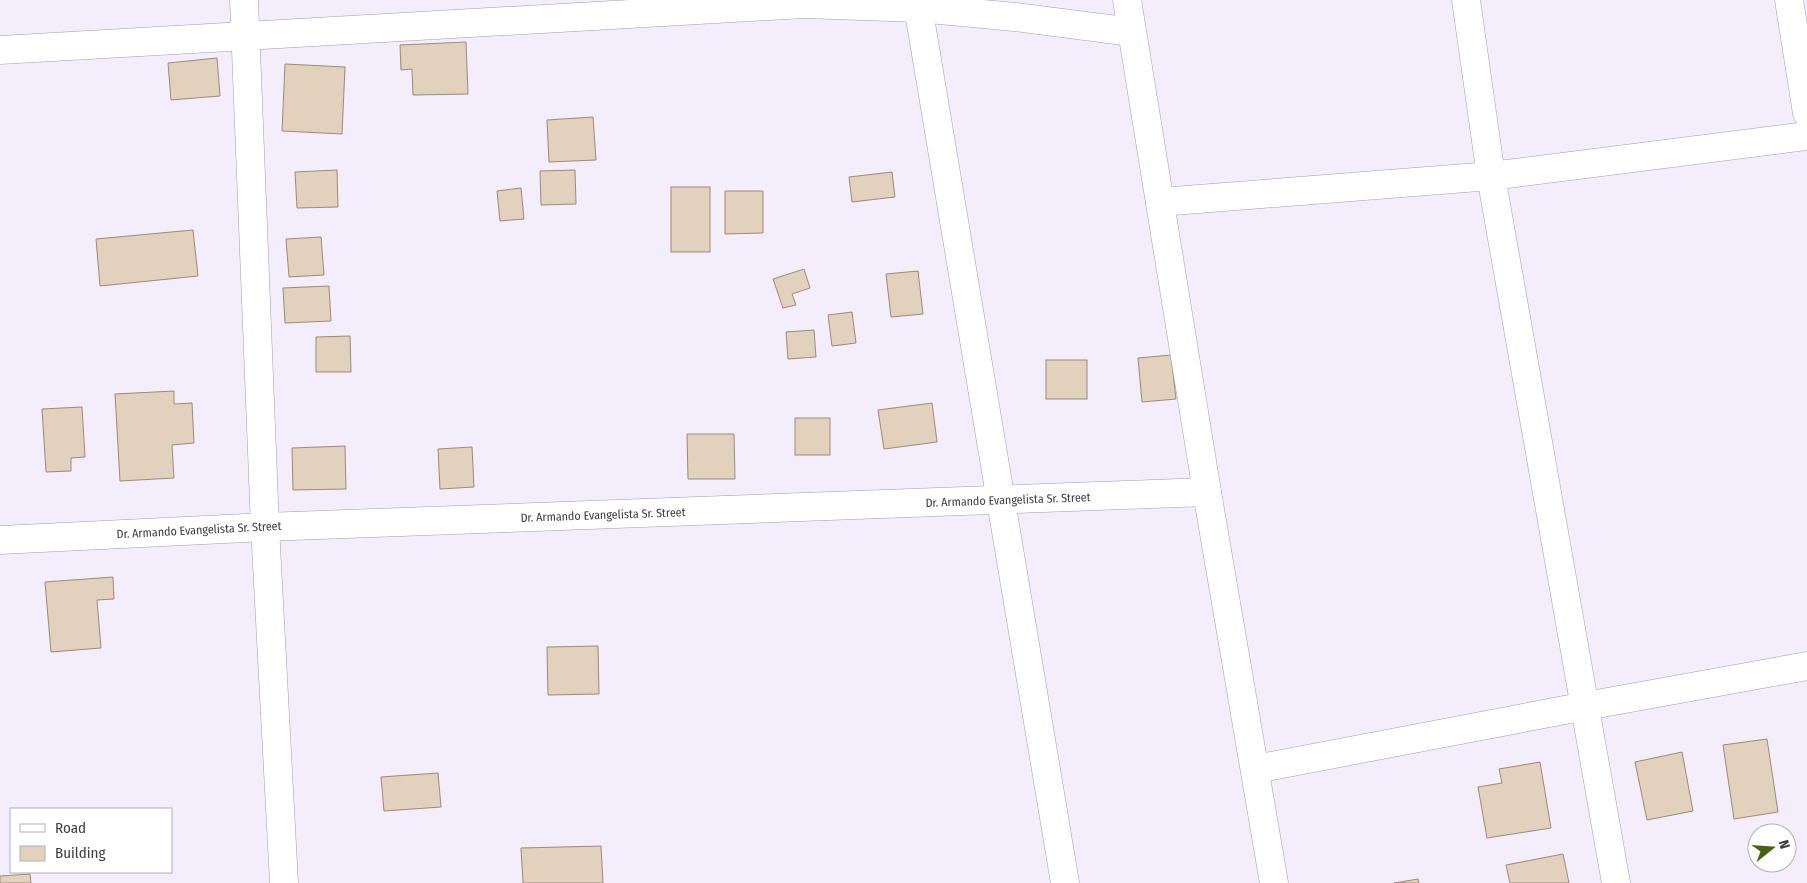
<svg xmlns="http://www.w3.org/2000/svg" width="1807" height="883" font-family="'Fira Sans Condensed',sans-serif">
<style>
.building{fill:#e2d1bd;stroke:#9b8b79}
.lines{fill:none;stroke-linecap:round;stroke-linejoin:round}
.street-casing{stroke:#a49bb1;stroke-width:29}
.street{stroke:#fff;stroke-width:28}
.labels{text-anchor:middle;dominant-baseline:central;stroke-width:4.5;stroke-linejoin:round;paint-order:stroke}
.street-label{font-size:12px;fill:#3e3a43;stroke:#fff}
</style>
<rect width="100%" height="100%" fill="#f3edfc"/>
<!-- building -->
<g class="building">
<polygon points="466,42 468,94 413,95 412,69 401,70 400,45"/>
<polygon points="217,58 220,96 171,100 168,63"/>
<polygon points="285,64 345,67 342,134 282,131"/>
<polygon points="593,117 596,160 549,162 547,120"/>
<polygon points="337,170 338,207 297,208 295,172"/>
<polygon points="575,170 576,204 541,205 540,171"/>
<polygon points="892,172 895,197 852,202 849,177"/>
<rect x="671" y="187" width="39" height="65"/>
<polygon points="521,188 524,219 500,221 497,191"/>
<polygon points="725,191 763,191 763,233 725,234"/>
<polygon points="193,230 198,276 100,286 96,239"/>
<polygon points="321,237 324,275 289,277 286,239"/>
<polygon points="804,269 810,288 792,294 796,305 783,308 773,279"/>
<polygon points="918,271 923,314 891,317 886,274"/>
<polygon points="329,286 331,321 285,323 283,288"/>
<polygon points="852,312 856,343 832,346 828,315"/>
<polygon points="814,330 816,357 788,359 786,332"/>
<polygon points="350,336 351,372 316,372 316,337"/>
<polygon points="1171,355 1176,399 1142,402 1138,358"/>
<rect x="1046" y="360" width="41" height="39"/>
<polygon points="174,391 174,404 192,403 194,443 172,445 174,478 120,481 115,394"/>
<polygon points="932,403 937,442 884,449 878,410"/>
<polygon points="82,407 85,457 71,458 71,471 46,472 42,409"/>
<rect x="795" y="418" width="35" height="37"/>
<polygon points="687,434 734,434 735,479 688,479"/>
<polygon points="345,446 346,489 293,490 292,448"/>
<polygon points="472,447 474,487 440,489 438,449"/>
<polygon points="113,577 114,599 97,600 101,648 51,652 45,582"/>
<polygon points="598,646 599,694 548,695 547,647"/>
<polygon points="1767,739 1778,812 1734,819 1723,745"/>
<polygon points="1682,752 1693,811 1647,820 1635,762"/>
<polygon points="1540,762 1551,828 1487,838 1478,787 1502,783 1499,769"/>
<polygon points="438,773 441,807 384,811 381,777"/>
<polygon points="601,846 603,883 523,883 521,848"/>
<polygon points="1563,854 1569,883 1510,883 1506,865"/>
<polygon points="30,874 31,883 0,883 0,876"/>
<polygon points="1418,879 1419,883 1394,883"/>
</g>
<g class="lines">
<!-- street casing -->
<g class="street-casing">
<g id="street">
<polyline points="244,0 265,527 284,883"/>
<polyline points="917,0 1065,883"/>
<polyline points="1127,0 1207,492 1274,883"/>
<polyline points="1466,0 1491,176 1616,883"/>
<polyline points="1789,0 1807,113"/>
<polyline points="0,50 804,4 919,8 1015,17 1132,32"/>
<polyline points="1160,202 1491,176 1807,136"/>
<polyline points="0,540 265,527 1207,492"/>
<polyline points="1255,769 1586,706 1807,666"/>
</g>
</g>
<!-- street -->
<use href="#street" class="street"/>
</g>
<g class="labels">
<!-- street labels -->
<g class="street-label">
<text transform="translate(1008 500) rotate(-2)">Dr. Armando Evangelista Sr. Street</text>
<text transform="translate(603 515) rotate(-2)">Dr. Armando Evangelista Sr. Street</text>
<text transform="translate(199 530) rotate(-3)">Dr. Armando Evangelista Sr. Street</text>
</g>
</g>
<!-- legend -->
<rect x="10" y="808" width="162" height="65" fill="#ffffff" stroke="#b2b0b4"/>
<rect x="20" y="824" width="25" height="8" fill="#ffffff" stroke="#b2b0b4"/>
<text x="55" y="833" font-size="15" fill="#3e3a43">Road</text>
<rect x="20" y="846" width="25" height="15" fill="#e2d1bd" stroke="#b2b0b4"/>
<text x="55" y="858" font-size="15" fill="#3e3a43">Building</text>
<!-- north arrow -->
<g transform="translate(1772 848) rotate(73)"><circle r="24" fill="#ffffff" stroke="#b2b0b4"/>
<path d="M0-4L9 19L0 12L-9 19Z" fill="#466213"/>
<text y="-8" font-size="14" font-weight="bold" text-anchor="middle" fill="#3e3a43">N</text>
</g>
</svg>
